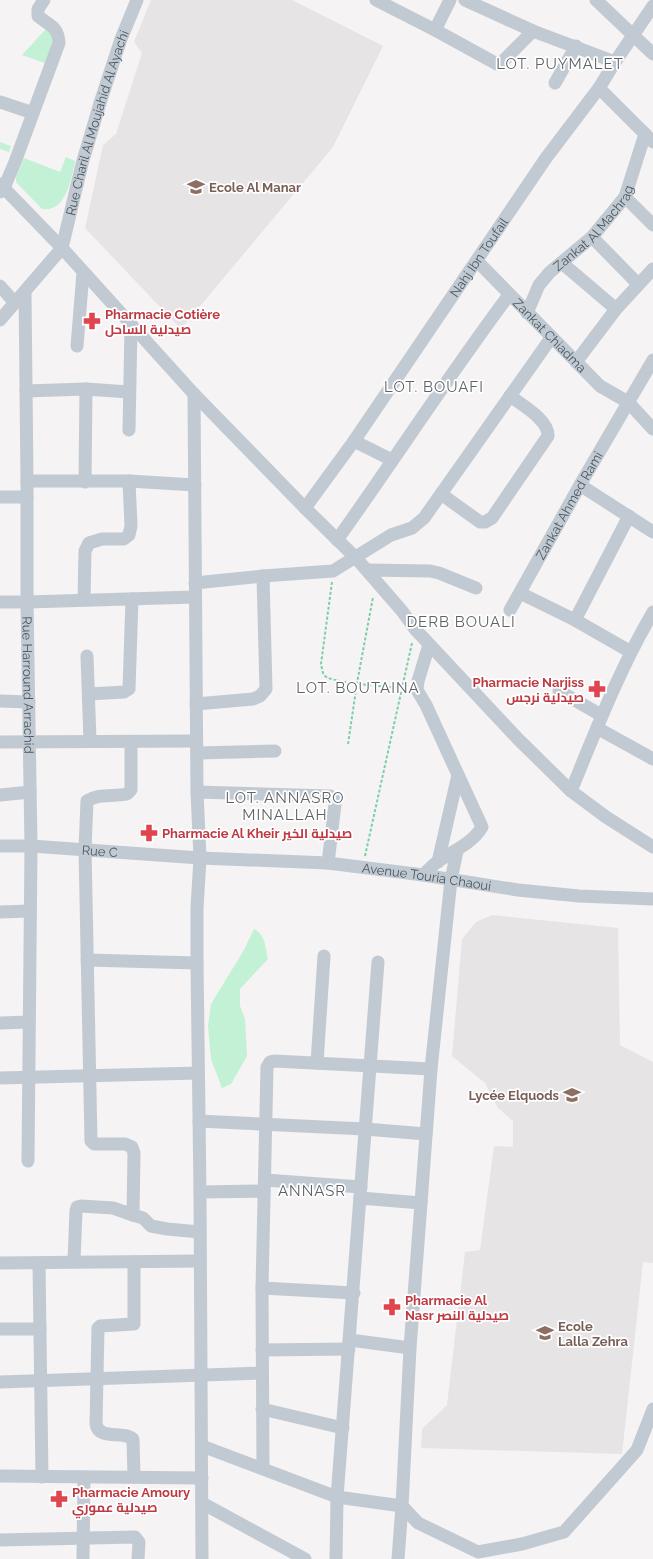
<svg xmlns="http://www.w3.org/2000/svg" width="653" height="1559" font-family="Raleway,Cairo,sans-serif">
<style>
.education{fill:#e6e4e5}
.green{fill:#c3f1d5}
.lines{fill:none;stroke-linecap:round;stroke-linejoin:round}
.path{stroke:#7ad0a6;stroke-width:2;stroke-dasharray:3 2;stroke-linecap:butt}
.minor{stroke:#c1cad2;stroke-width:13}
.labels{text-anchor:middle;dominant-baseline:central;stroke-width:3.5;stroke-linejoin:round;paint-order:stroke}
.street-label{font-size:13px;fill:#4a5661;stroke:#fff}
.education-label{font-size:13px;font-weight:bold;fill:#785e54;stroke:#fff;text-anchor:start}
.health-label{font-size:13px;font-weight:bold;fill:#be3a42;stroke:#fff;text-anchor:start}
.quarter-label{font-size:15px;letter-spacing:1px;fill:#5f6368;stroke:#fff}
</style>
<rect width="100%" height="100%" fill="#f5f3f3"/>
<!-- education -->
<g class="education">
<polygon points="151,0 292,0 383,46 333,147 181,329 85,228 103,145 116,134 142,53 134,42"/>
<polygon points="492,915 618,928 620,1045 653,1062 653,1263 643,1262 622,1454 421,1448 422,1429 447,1405 465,1252 480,1250 494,1146 513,1147 513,1121 498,1108 485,1083 452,1056 462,939 476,922"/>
</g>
<!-- green -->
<g class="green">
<path d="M46,29c13,10 4,22 -1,34l-23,-8z"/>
<polygon points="0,142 11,146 9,152 0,149"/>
<path d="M66,157l9,4c-3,16 -9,52 -33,48l-26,-27v-5l8,-19 36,14z"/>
<path d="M254,929c12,6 11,18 14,30l-28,30v17l5,13 2,37 -16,28 -9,4 -11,-29 -3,-33 3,-22 33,-54z"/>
</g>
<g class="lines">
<!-- path -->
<g class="path">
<path d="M332,582l-11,82c1,4 1,9 4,12 7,7 64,11 76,12"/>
<polyline points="348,744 357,683 373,597"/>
<polyline points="365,856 412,643"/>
</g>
<!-- minor -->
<g class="minor">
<polyline points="376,0 435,30 497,64 500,64 533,31"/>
<polyline points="465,0 533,31 615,62"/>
<polyline points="596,0 653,54"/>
<polyline points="435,30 450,0"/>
<polyline points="555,83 576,46"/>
<polyline points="599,88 653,142"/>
<polyline points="0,102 33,113"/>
<polyline points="0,184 62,248 194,394 305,508 356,558 402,611 415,629 518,739 571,791 606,817 653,847"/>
<path d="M0,192l4,-4 11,-26 44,-119c-1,-17 -9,-17 -21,-27v-7l6,-9"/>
<polyline points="625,197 653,225"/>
<polyline points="592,237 638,284"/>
<path id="s1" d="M477,261l123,125 28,16 25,27"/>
<polyline points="562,263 616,309"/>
<polyline points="0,286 15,303"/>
<path id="s2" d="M25,292l2,189v121l4,244 -3,315"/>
<path id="s3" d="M527,313l12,-28 11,-13 42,-35 33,-40 20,-63"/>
<path id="s4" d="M0,320l62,-72 20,-84 18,-61 21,-64 16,-39"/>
<polyline points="77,346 83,273"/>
<polyline points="576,362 616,309 653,269"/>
<polyline points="26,391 86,389 129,392"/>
<polyline points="194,394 197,792 200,858 197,908 197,963 200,1192 202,1559"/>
<polyline points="129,430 131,326"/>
<polyline points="354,441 392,460"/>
<polyline points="27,481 129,481 195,485"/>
<polyline points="85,482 86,389"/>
<polyline points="580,485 653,532"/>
<path d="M441,494l39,28h5l7,-4 56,-82c1,-16 -26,-31 -38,-40"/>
<polyline points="0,497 27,497"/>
<path id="s5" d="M305,508l49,-67 192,-283 53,-70 16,-26 38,-56"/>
<path d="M337,540c58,-81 112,-165 172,-245"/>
<polyline points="367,570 430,571 439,573 476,588"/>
<polyline points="195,583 263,576 333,571 391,535 412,528 424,518 551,338"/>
<polyline points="520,593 575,620 631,652"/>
<polyline points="84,600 85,551 89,543 102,539 124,539 129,535 131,526 129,481"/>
<polyline points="0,602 27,602 195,597"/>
<path id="s6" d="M510,610l70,-125 73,-125"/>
<polyline points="575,620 629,516"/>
<polyline points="87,656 90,741"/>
<polyline points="559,691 601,715"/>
<polyline points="89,694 124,692 129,689 132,599"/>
<polyline points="0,701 29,702"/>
<polyline points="196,704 253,699 260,696 266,689 263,576"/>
<polyline points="597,728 653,759"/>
<polyline points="0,742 196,741"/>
<polyline points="197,753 275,751"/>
<path d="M571,791c25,-61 49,-123 82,-179"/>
<polyline points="197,792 330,796 334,799 335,804 328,863"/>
<polyline points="0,795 30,792"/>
<path id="s7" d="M0,846h31l169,12 128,5 95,12 95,15 61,6 74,3"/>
<polyline points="438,862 458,775"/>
<path d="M423,875c5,-5 9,-9 14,-13 16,-11 35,-18 45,-35l-56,-122 -9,-15 1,-9 11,-36"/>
<polyline points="0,912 30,911"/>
<polyline points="87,960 197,963"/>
<polyline points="0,1023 29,1022"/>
<polyline points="317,1063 324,956"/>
<polyline points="0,1078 198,1073"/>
<polyline points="199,1121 365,1129 426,1134"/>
<polyline points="265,1180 361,1187"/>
<polyline points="200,1192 264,1191"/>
<polyline points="360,1198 421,1203"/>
<polyline points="133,1215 143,1218 151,1226 167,1229 200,1232"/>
<path d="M74,1261l2,-50 1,-4 4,-1 32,2 20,7 1,-62 -2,-6 -7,-3h-31l-3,-3 -6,-292 2,-48c12,-8 26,-4 40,-7l4,-4v-47"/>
<polyline points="0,1263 200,1261"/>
<polyline points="39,1263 42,1477"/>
<polyline points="262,1288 354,1293"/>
<polyline points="0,1329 40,1329"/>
<polyline points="350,1340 410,1348"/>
<polyline points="262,1350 349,1349"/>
<polyline points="0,1382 262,1373"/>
<polyline points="262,1409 343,1428"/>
<polyline points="202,1446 337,1497 402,1506 410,1348 421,1203 431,1069 451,880 457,851"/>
<polyline points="263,1468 262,1288 267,1067 270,1062 274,1061 431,1069"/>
<polyline points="0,1476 202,1478"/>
<path d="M134,1477l-1,-38c-10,-9 -34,2 -37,-15l2,-96 2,-2 34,-2v-62"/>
<polyline points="202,1503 305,1559"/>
<polyline points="402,1506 418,1523 478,1552 522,1544 564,1532 637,1450 653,1409"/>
<polyline points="0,1540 135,1537 139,1542 138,1559"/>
<polyline points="83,1559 84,1477"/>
<polyline points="336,1559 337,1497 378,962"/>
<polyline points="398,1559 402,1506"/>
</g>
</g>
<!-- icons -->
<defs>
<g id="school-bare" transform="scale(1.38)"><path d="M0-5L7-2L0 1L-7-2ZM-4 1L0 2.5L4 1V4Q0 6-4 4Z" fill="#8d6e63" stroke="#fff" stroke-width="2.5" paint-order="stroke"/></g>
<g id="pharmacy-bare" transform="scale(1.38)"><path d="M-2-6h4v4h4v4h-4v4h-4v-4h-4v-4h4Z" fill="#e0444e" stroke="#fff" stroke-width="2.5" paint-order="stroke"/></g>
</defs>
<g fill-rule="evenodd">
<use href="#school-bare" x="196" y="187"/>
<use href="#pharmacy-bare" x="92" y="321"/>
<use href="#pharmacy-bare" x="597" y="689"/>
<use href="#pharmacy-bare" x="149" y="833"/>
<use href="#school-bare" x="572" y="1095"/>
<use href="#pharmacy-bare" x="392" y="1307"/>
<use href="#school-bare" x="545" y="1333"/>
<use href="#pharmacy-bare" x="59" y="1499"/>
</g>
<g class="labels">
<!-- street labels -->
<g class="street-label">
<text stroke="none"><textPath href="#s4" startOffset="225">Rue Charil Al Moujahid Al Ayachi</textPath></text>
<text stroke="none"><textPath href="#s3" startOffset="110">Zankat Al Machrag</textPath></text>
<text stroke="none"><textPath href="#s5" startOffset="305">Nahj Ibn Toufail</textPath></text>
<text stroke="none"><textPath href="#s1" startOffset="104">Zankat Chiadma</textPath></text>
<text stroke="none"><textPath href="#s6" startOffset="120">Zankat Ahmed Rami</textPath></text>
<text stroke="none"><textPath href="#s2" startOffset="393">Rue Harround Arrachid</textPath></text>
<text stroke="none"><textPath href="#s7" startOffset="100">Rue C</textPath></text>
<text stroke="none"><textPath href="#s7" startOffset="428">Avenue Touria Chaoui</textPath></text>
</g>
<!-- education labels -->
<g class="education-label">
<text x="209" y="187">Ecole Al Manar</text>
<text x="559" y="1095" text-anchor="end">Lycée Elquods</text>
<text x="558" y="1326">Ecole<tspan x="558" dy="15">Lalla Zehra</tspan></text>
</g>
<!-- health labels -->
<g class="health-label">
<text x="105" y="314">Pharmacie Cotière<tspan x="105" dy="15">صيدلية الساحل</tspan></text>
<text x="584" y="682" text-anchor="end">Pharmacie Narjiss<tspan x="584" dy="15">صيدلية نرجس</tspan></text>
<text x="162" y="833">Pharmacie Al Kheir صيدلية الخير</text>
<text x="405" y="1300">Pharmacie Al<tspan x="405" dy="15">Nasr صيدلية النصر</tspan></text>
<text x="72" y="1492">Pharmacie Amoury<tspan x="72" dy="15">صيدلية عموري</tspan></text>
</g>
<!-- quarter labels -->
<g class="quarter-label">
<text x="560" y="64">LOT. PUYMALET</text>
<text x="434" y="387">LOT. BOUAFI</text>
<text x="461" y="622">DERB BOUALI</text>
<text x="358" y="688">LOT. BOUTAINA</text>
<text x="285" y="798">LOT. ANNASRO<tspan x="285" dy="17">MINALLAH</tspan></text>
<text x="312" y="1191">ANNASR</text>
</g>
</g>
</svg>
